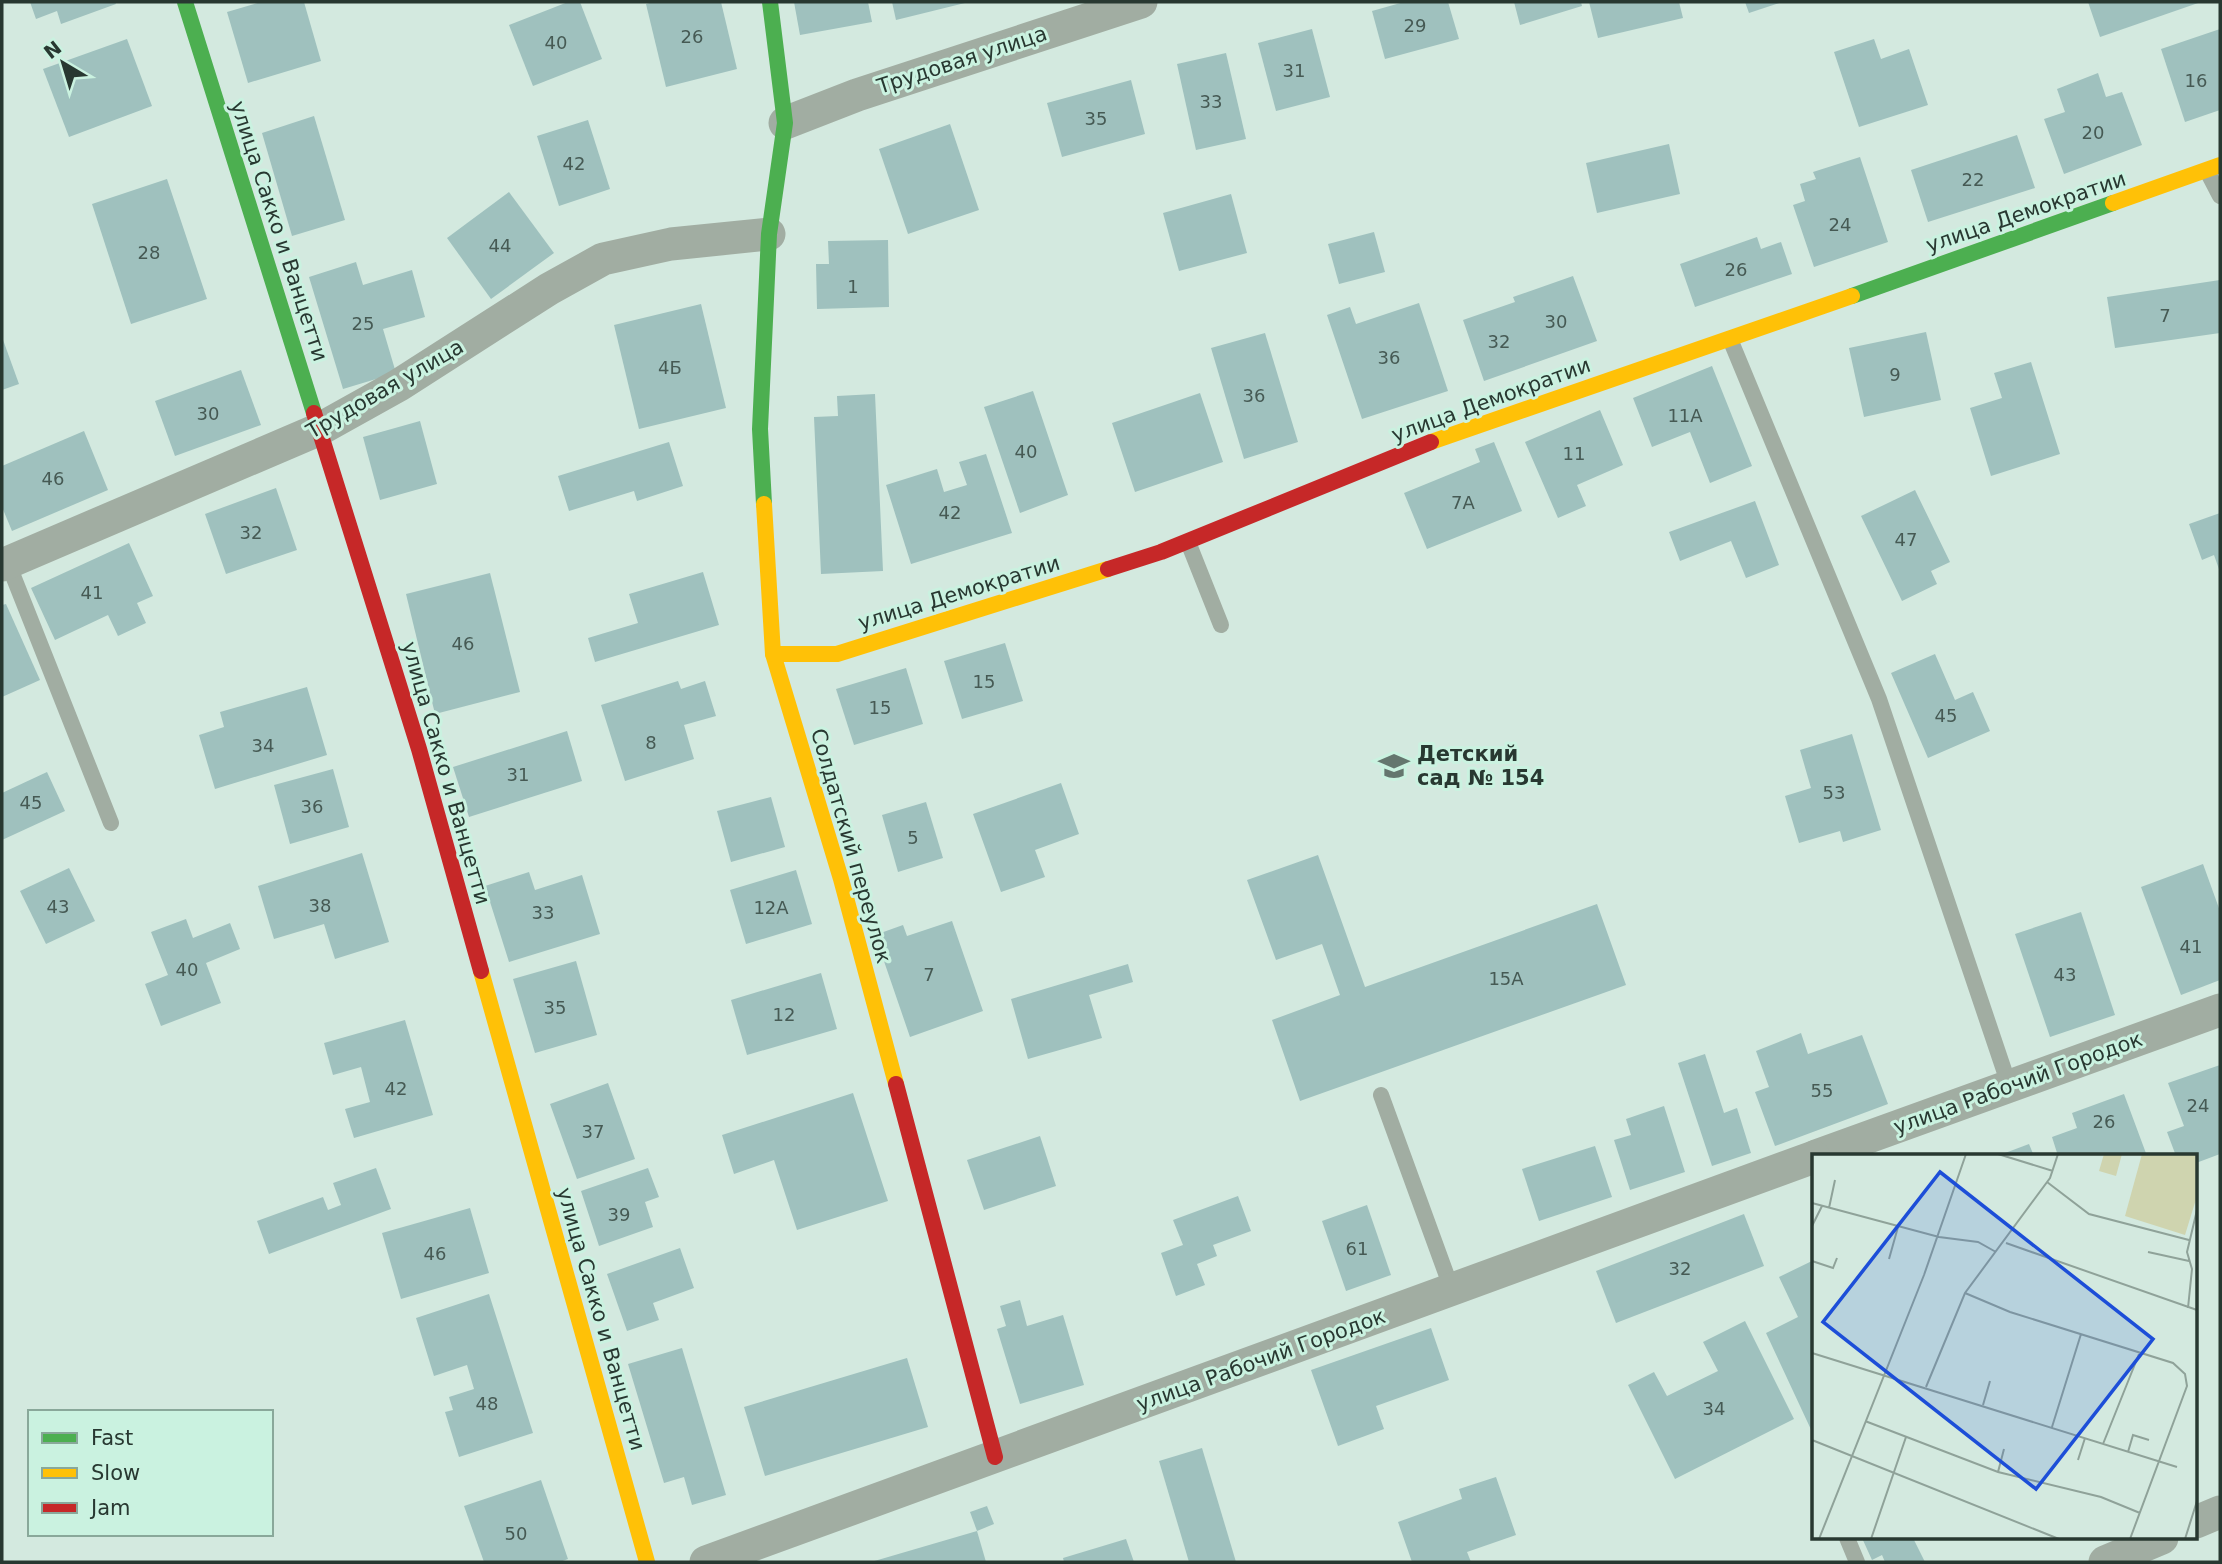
<svg xmlns="http://www.w3.org/2000/svg" width="2222" height="1564" font-family="'DejaVu Sans',sans-serif">
<style>
.building{fill:#9fc1be}
.lines{fill:none;stroke-linecap:round;stroke-linejoin:round}
.lane{stroke:#a1ada2;stroke-width:16}
.street{stroke:#a1ada2;stroke-width:33}
.fast{stroke:#4caf50;stroke-width:16}
.slow{stroke:#ffc107;stroke-width:16}
.jam{stroke:#c62828;stroke-width:16}
.labels{text-anchor:middle;dominant-baseline:central;stroke-width:6;stroke-linejoin:round;paint-order:stroke}
.number-label{font-size:18px;fill:#465a54}
.street-label{font-size:21px;fill:#283831;stroke:#caf2e0}
.poi-label{font-size:21px;font-weight:bold;fill:#283831;stroke:#caf2e0;text-anchor:start}
.inset-road{fill:none;stroke:#8fa299;stroke-width:2}
.view{fill:#1d4ed8;fill-opacity:0.15;stroke:#1d4ed8;stroke-width:3.5}
.inset-edge{fill:none;stroke:#283831;stroke-width:3.5}
</style>
<rect width="100%" height="100%" fill="#d3e9df"/>
<!-- building -->
<g class="building">
<polygon points="30,2 115,2 116,4 61,24 57,11 36,19"/>
<polygon points="261,2 304,2 321,61 248,83 227,12"/>
<polygon points="568,2 580,2 602,59 533,86 509,25"/>
<polygon points="653,2 721,2 737,69 666,87 646,4"/>
<polygon points="794,2 868,2 872,22 800,35"/>
<polygon points="892,2 965,2 965,3 896,20"/>
<polygon points="1404,2 1448,2 1459,39 1385,59 1372,11"/>
<polygon points="1514,2 1581,2 1582,6 1520,25"/>
<polygon points="1589,2 1679,2 1683,18 1598,38"/>
<polygon points="1745,2 1782,2 1749,13"/>
<polygon points="2088,2 2201,2 2100,37"/>
<polygon points="1312,29 1330,97 1276,111 1258,43"/>
<polygon points="2220,29 2220,110 2185,122 2161,49"/>
<polygon points="127,39 152,106 69,137 43,69"/>
<polygon points="1874,39 1881,59 1909,49 1928,105 1859,127 1834,52"/>
<polygon points="1226,53 1246,139 1196,150 1177,64"/>
<polygon points="2098,73 2106,97 2122,92 2142,145 2064,174 2044,119 2065,112 2057,89"/>
<polygon points="1131,80 1145,134 1062,157 1047,103"/>
<polygon points="314,116 345,220 292,236 262,133"/>
<polygon points="588,120 610,189 559,206 537,136"/>
<polygon points="950,124 979,210 908,234 879,149"/>
<polygon points="2017,135 2035,188 1928,222 1911,170"/>
<polygon points="1669,144 1680,194 1597,213 1586,163"/>
<polygon points="1860,157 1888,242 1814,267 1793,205 1805,201 1800,184 1816,179 1813,172"/>
<polygon points="167,179 207,299 131,324 92,204"/>
<polygon points="509,192 554,253 491,299 447,238"/>
<polygon points="1231,194 1247,253 1179,271 1163,213"/>
<polygon points="1374,232 1385,272 1339,284 1328,244"/>
<polygon points="1757,237 1761,249 1781,242 1792,274 1695,307 1680,264"/>
<polygon points="888,240 889,307 817,309 816,264 829,264 828,241"/>
<polygon points="356,262 363,285 412,270 425,317 383,329 396,373 343,389 309,277"/>
<polygon points="1573,276 1597,341 1484,381 1463,320 1515,302 1513,297"/>
<polygon points="2220,280 2220,333 2115,348 2107,297"/>
<polygon points="1419,303 1448,391 1362,419 1327,315 1350,307 1356,324"/>
<polygon points="701,304 726,408 639,429 614,325"/>
<polygon points="1926,332 1941,400 1864,417 1849,348"/>
<polygon points="1265,333 1298,442 1244,459 1211,348"/>
<polygon points="2,337 19,384 2,390"/>
<polygon points="2031,362 2060,454 1991,476 1970,408 2002,398 1994,373"/>
<polygon points="1712,366 1752,466 1710,483 1690,432 1652,447 1633,398"/>
<polygon points="241,370 261,425 175,456 155,401"/>
<polygon points="1033,391 1068,495 1020,513 984,407"/>
<polygon points="1200,393 1223,462 1135,492 1112,423"/>
<polygon points="875,394 883,571 821,574 814,417 838,416 837,396"/>
<polygon points="1600,410 1623,465 1577,485 1586,506 1558,518 1525,442"/>
<polygon points="420,421 437,484 380,500 363,437"/>
<polygon points="84,431 108,490 12,531 2,507 2,466"/>
<polygon points="669,442 683,486 637,501 634,491 569,511 558,476"/>
<polygon points="1494,442 1522,511 1427,549 1404,493 1480,462 1475,449"/>
<polygon points="986,454 1012,533 911,564 886,485 937,469 944,492 967,485 959,462"/>
<polygon points="276,488 297,550 226,574 205,514"/>
<polygon points="1915,490 1950,562 1931,571 1937,584 1902,601 1861,516"/>
<polygon points="1755,501 1779,565 1746,578 1731,541 1680,561 1669,532"/>
<polygon points="2220,513 2220,572 2214,555 2202,560 2189,524"/>
<polygon points="129,543 153,596 137,603 146,623 118,636 108,615 55,640 31,588"/>
<polygon points="703,572 719,625 595,662 588,638 638,623 629,594"/>
<polygon points="490,573 520,692 435,714 406,594"/>
<polygon points="6,604 40,680 2,697 2,605"/>
<polygon points="1005,643 1023,701 962,719 944,661"/>
<polygon points="1935,654 1955,700 1973,692 1990,731 1928,758 1891,673"/>
<polygon points="906,668 923,724 854,745 836,689"/>
<polygon points="678,681 681,689 705,681 716,716 684,725 694,759 625,781 601,705"/>
<polygon points="307,687 327,755 215,789 199,735 224,727 220,712"/>
<polygon points="567,731 582,781 469,817 453,767"/>
<polygon points="1852,734 1881,830 1843,842 1840,831 1799,843 1785,796 1811,788 1800,750"/>
<polygon points="333,769 349,827 290,844 274,785"/>
<polygon points="47,772 65,811 2,840 2,793"/>
<polygon points="1061,783 1079,834 1035,850 1045,877 1001,892 973,814"/>
<polygon points="771,797 785,847 731,862 717,811"/>
<polygon points="926,802 943,858 898,872 882,815"/>
<polygon points="362,853 389,942 335,959 324,924 274,939 258,886"/>
<polygon points="1318,855 1365,987 1597,904 1626,985 1300,1101 1272,1020 1340,995 1322,944 1276,960 1247,880"/>
<polygon points="2203,864 2220,911 2220,980 2181,995 2141,887"/>
<polygon points="69,868 95,921 46,944 20,891"/>
<polygon points="796,870 812,924 746,944 730,890"/>
<polygon points="529,872 535,890 582,875 600,934 509,962 485,886"/>
<polygon points="2081,912 2115,1015 2050,1037 2015,934"/>
<polygon points="186,919 193,938 230,923 240,949 206,963 221,1003 161,1026 145,984 168,975 151,932"/>
<polygon points="952,921 983,1011 910,1037 875,935 903,925 907,936"/>
<polygon points="576,961 597,1035 535,1053 513,979"/>
<polygon points="1128,964 1133,982 1089,995 1102,1038 1028,1059 1011,999"/>
<polygon points="821,973 837,1029 747,1055 731,1000"/>
<polygon points="405,1020 433,1115 354,1138 345,1109 370,1102 361,1067 333,1075 324,1043"/>
<polygon points="1801,1033 1808,1054 1862,1035 1888,1104 1775,1146 1755,1092 1769,1087 1756,1051"/>
<polygon points="1705,1054 1724,1113 1737,1108 1751,1153 1712,1166 1678,1063"/>
<polygon points="2220,1065 2220,1154 2196,1163 2196,1156 2176,1156 2167,1132 2184,1126 2168,1083"/>
<polygon points="608,1083 635,1159 577,1179 550,1104"/>
<polygon points="853,1093 888,1201 797,1230 774,1160 734,1174 722,1135"/>
<polygon points="2124,1094 2147,1156 2058,1156 2052,1137 2077,1128 2072,1113"/>
<polygon points="1664,1106 1685,1172 1630,1190 1614,1140 1631,1135 1626,1119"/>
<polygon points="1040,1136 1056,1186 984,1210 967,1160"/>
<polygon points="2029,1144 2034,1156 1997,1156"/>
<polygon points="1595,1146 1612,1197 1539,1221 1522,1169"/>
<polygon points="376,1168 391,1209 269,1254 257,1221 323,1197 328,1210 341,1205 333,1183"/>
<polygon points="648,1168 659,1197 645,1202 653,1227 599,1246 581,1191"/>
<polygon points="1238,1196 1251,1231 1213,1245 1217,1256 1197,1264 1205,1285 1176,1296 1161,1253 1183,1245 1173,1220"/>
<polygon points="1367,1205 1391,1275 1346,1291 1322,1221"/>
<polygon points="470,1208 489,1273 401,1299 382,1233"/>
<polygon points="1744,1214 1764,1266 1616,1323 1596,1271"/>
<polygon points="680,1248 694,1288 653,1303 659,1320 627,1331 607,1274"/>
<polygon points="1814,1260 1814,1436 1766,1333 1798,1317 1779,1277"/>
<polygon points="489,1294 533,1433 459,1457 445,1412 453,1410 449,1397 474,1389 467,1365 434,1376 416,1318"/>
<polygon points="1020,1300 1027,1326 1063,1315 1084,1385 1020,1404 997,1329 1006,1326 1000,1306"/>
<polygon points="1745,1321 1794,1419 1675,1479 1628,1385 1654,1372 1667,1396 1718,1371 1703,1342"/>
<polygon points="1431,1328 1449,1380 1376,1406 1384,1429 1338,1446 1311,1370"/>
<polygon points="682,1348 726,1495 692,1505 684,1477 664,1483 628,1364"/>
<polygon points="907,1358 928,1427 765,1476 744,1407"/>
<polygon points="1202,1448 1236,1562 1189,1562 1159,1461"/>
<polygon points="1496,1477 1516,1535 1467,1552 1471,1562 1412,1562 1398,1522 1462,1499 1459,1489"/>
<polygon points="541,1480 568,1559 560,1562 484,1562 464,1506"/>
<polygon points="987,1506 994,1524 977,1531 970,1512"/>
<polygon points="977,1531 986,1562 871,1562"/>
<polygon points="1862,1538 1918,1538 1914,1540 1925,1562 1885,1562 1882,1555 1872,1560"/>
<polygon points="1126,1539 1134,1562 1064,1562 1063,1558"/>
</g>
<g class="lines">
<!-- lane -->
<g class="lane">
<polyline points="2207,171 2220,196"/>
<polyline points="1730,339 1879,699 2009,1085"/>
<polyline points="1188,542 1221,625"/>
<polyline points="8,563 111,823"/>
<polyline points="1381,1095 1452,1290"/>
<polyline points="1847,1538 1857,1562"/>
</g>
<!-- street -->
<g class="street">
<polyline points="785,123 857,95 1141,2"/>
<polyline points="2,565 320,429 399,385 549,289 603,259 671,244 769,234"/>
<polyline points="1816,1156 2220,1010"/>
<polyline points="2196,1522 2220,1512"/>
<polyline points="706,1562 1814,1157"/>
<polyline points="2105,1562 2162,1538"/>
</g>
<!-- fast -->
<g class="fast">
<polyline points="185,2 314,413"/>
<polyline points="1852,296 2113,203"/>
<polyline points="764,504 760,429 769,234 785,123 770,2"/>
</g>
<!-- slow -->
<g class="slow">
<polyline points="2113,203 2220,165"/>
<polyline points="1431,442 1852,296"/>
<polyline points="764,504 773,654 841,879 896,1084"/>
<polyline points="773,654 837,654 1108,569"/>
<polyline points="481,971 647,1562"/>
</g>
<!-- jam -->
<g class="jam">
<polyline points="314,413 419,749 481,971"/>
<polyline points="1108,569 1161,552 1431,442"/>
<polyline points="896,1084 995,1457"/>
</g>
</g>
<!-- icons -->
<defs>
<g id="school-bare" transform="scale(2.415)"><path d="M0-5L7-2L0 1L-7-2ZM-4 1L0 2.5L4 1V4Q0 6-4 4Z" fill="#64766e" stroke="#caf2e0" stroke-width="2.5" paint-order="stroke"/></g>
</defs>
<g fill-rule="evenodd">
<use href="#school-bare" x="1394" y="766"/>
</g>
<g class="labels">
<!-- number labels -->
<g class="number-label">
<text x="1415" y="25">29</text>
<text x="692" y="36">26</text>
<text x="556" y="42">40</text>
<text x="1294" y="70">31</text>
<text x="2196" y="80">16</text>
<text x="1211" y="101">33</text>
<text x="1096" y="118">35</text>
<text x="2093" y="132">20</text>
<text x="574" y="163">42</text>
<text x="1973" y="179">22</text>
<text x="1840" y="224">24</text>
<text x="500" y="245">44</text>
<text x="149" y="252">28</text>
<text x="1736" y="269">26</text>
<text x="853" y="286">1</text>
<text x="2165" y="315">7</text>
<text x="1556" y="321">30</text>
<text x="363" y="323">25</text>
<text x="1499" y="341">32</text>
<text x="1389" y="357">36</text>
<text x="670" y="367">4Б</text>
<text x="1895" y="374">9</text>
<text x="1254" y="395">36</text>
<text x="208" y="413">30</text>
<text x="1685" y="415">11А</text>
<text x="1026" y="451">40</text>
<text x="1574" y="453">11</text>
<text x="53" y="478">46</text>
<text x="1463" y="502">7А</text>
<text x="950" y="512">42</text>
<text x="251" y="532">32</text>
<text x="1906" y="539">47</text>
<text x="92" y="592">41</text>
<text x="463" y="643">46</text>
<text x="984" y="681">15</text>
<text x="880" y="707">15</text>
<text x="1946" y="715">45</text>
<text x="651" y="742">8</text>
<text x="263" y="745">34</text>
<text x="518" y="774">31</text>
<text x="1834" y="792">53</text>
<text x="31" y="802">45</text>
<text x="312" y="806">36</text>
<text x="913" y="837">5</text>
<text x="320" y="905">38</text>
<text x="58" y="906">43</text>
<text x="771" y="907">12А</text>
<text x="543" y="912">33</text>
<text x="2191" y="946">41</text>
<text x="187" y="969">40</text>
<text x="929" y="974">7</text>
<text x="2065" y="974">43</text>
<text x="1506" y="978">15А</text>
<text x="555" y="1007">35</text>
<text x="784" y="1014">12</text>
<text x="396" y="1088">42</text>
<text x="1822" y="1090">55</text>
<text x="2198" y="1105">24</text>
<text x="2104" y="1121">26</text>
<text x="593" y="1131">37</text>
<text x="619" y="1214">39</text>
<text x="1357" y="1248">61</text>
<text x="435" y="1253">46</text>
<text x="1680" y="1268">32</text>
<text x="487" y="1403">48</text>
<text x="1714" y="1408">34</text>
<text x="516" y="1533">50</text>
</g>
<!-- street labels -->
<g class="street-label">
<text transform="translate(962 60) rotate(-18)">Трудовая улица</text>
<text transform="translate(2026 212) rotate(-19)">улица Демократии</text>
<text transform="translate(279 231) rotate(72)">улица Сакко и Ванцетти</text>
<text transform="translate(385 389) rotate(-30)">Трудовая улица</text>
<text transform="translate(1491 400) rotate(-20)">улица Демократии</text>
<text transform="translate(959 593) rotate(-17)">улица Демократии</text>
<text transform="translate(446 773) rotate(74)">улица Сакко и Ванцетти</text>
<text transform="translate(851 846) rotate(74)">Солдатский переулок</text>
<text transform="translate(2018 1083) rotate(-20)">улица Рабочий Городок</text>
<text transform="translate(601 1319) rotate(74)">улица Сакко и Ванцетти</text>
<text transform="translate(1261 1360) rotate(-20)">улица Рабочий Городок</text>
</g>
<!-- poi labels -->
<g class="poi-label">
<text x="1417" y="754">Детский<tspan x="1417" dy="24">сад № 154</tspan></text>
</g>
</g>
<!-- overview -->
<g transform="translate(1812 1154)">
<rect width="385" height="385" fill="#d3e9df"/>
<path d="M292,0h18l-6,22 -17,-5zM330,0h55v42l-12,39 -60,-19z" fill="#cfd4af"/>
<path class="inset-road" d="M186,0l55,17M235,28l42,32 100,26M0,49l127,34 39,5 18,10M17,54l6,-28M0,72l10,-20M194,89l191,67M336,98l41,9M77,105l9,-32M0,107l21,7 4,-10M153,139l45,19 163,51 12,11 2,12 -57,153M376,154l4,-39 -5,-17 10,-42M0,199l365,114M114,233l39,-94 85,-115 8,-24M171,251l7,-24M53,267l133,51 103,25 39,16M240,273l29,-93M0,286l247,99M291,290l36,-90M316,298l5,-17 16,5M266,306l7,-22M186,318l6,-23M7,385l105,-264 42,-121M59,385l35,-102M373,385l12,-38"/>
<path class="view" d="M128,18l213,167 -117,150 -213,-167z"/>
<rect width="385" height="385" class="inset-edge"/>
</g>
<!-- border -->
<rect width="2222" height="1564" fill="none" stroke="#283831" stroke-width="7"/>
<!-- legend -->
<rect x="28" y="1410" width="245" height="126" fill="#caf2e0" stroke="#89a89a" stroke-width="2"/>
<rect x="42" y="1433" width="35" height="10" fill="#4caf50" stroke="#89a89a" stroke-width="2"/>
<text x="91" y="1445" font-size="21" fill="#283831">Fast</text>
<rect x="42" y="1468" width="35" height="10" fill="#ffc107" stroke="#89a89a" stroke-width="2"/>
<text x="91" y="1480" font-size="21" fill="#283831">Slow</text>
<rect x="42" y="1503" width="35" height="10" fill="#c62828" stroke="#89a89a" stroke-width="2"/>
<text x="91" y="1515" font-size="21" fill="#283831">Jam</text>
<!-- north arrow -->
<g transform="translate(63 63) rotate(322)" stroke="#caf2e0" stroke-width="5" paint-order="stroke">
<path d="M0-5L12 26L0 18L-12 26Z" fill="#283831"/>
<text y="-10" font-size="19" font-weight="bold" text-anchor="middle" fill="#283831">N</text>
</g>
</svg>
